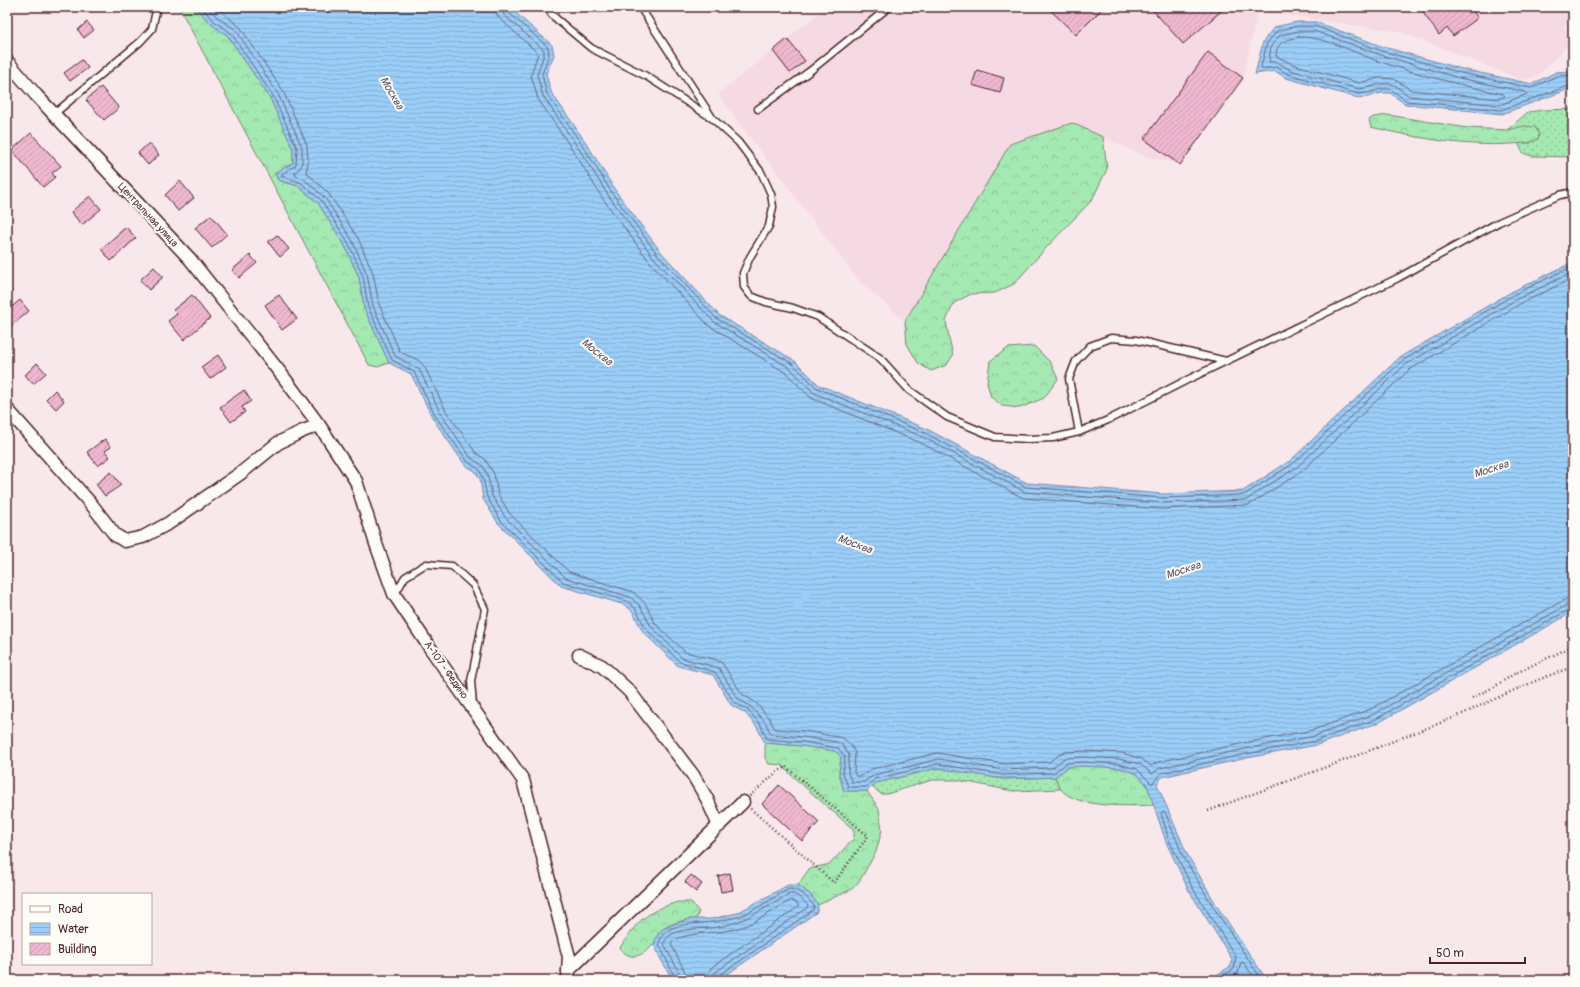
<svg xmlns="http://www.w3.org/2000/svg" width="1580" height="987" font-family="Pangolin,sans-serif">
<style>
.built{fill:#f6dae3}
.grass{fill:url(#grass-dots);stroke:#77846e}
.forest{fill:url(#forest-crowns);stroke:#77846e}
.water{fill:url(#water-rules);stroke:#7a87a5}
.lines{fill:none;stroke-linecap:round;stroke-linejoin:round}
.shore{stroke:#6a657d;stroke-width:1}
.building{fill:url(#building-hatch);stroke:#4a1f2b}
.lane-casing{stroke:#4a1f2b;stroke-width:9}
.street-casing{stroke:#4a1f2b;stroke-width:15}
.path{stroke:#4a1f2b;stroke-width:2.5;stroke-dasharray:1 3;stroke-linecap:butt}
.lane{stroke:#fdfcf7;stroke-width:6}
.street{stroke:#fdfcf7;stroke-width:12}
.labels{text-anchor:middle;dominant-baseline:central;stroke-width:4;stroke-linejoin:round;paint-order:stroke}
.street-label{font-size:10px;fill:#4a1f2b;stroke:#fdfcf7}
.water-label{font-size:11px;font-style:italic;fill:#625368;stroke:#fdfcf7}
</style>
<defs>
<pattern id="grass-dots" width="8" height="8" patternUnits="userSpaceOnUse"><rect width="8" height="8" fill="#a4e8b2"/><path d="M2 2h.1M6 6h.1" fill="none" stroke="#8fc799" stroke-width="1.8" stroke-linecap="round"/></pattern>
<pattern id="forest-crowns" width="20" height="18" patternUnits="userSpaceOnUse"><rect width="20" height="18" fill="#a4e8b2"/><path d="M2 6a3 3 0 1 1 6 0M12 15a3 3 0 1 1 6 0" fill="none" stroke="#8fc799"/></pattern>
<pattern id="water-rules" width="6" height="5" patternUnits="userSpaceOnUse"><rect width="6" height="5" fill="#9acdf7"/><path d="M0 2.5h6" fill="none" stroke="#86b0d4"/></pattern>
<pattern id="building-hatch" width="6" height="6" patternUnits="userSpaceOnUse"><rect width="6" height="6" fill="#efb8d0"/><path d="M-1 1l2-2M0 6l6-6M5 7l2-2" fill="none" stroke="#ce9eb3"/></pattern>
</defs>
<rect width="100%" height="100%" fill="#f9e8eb"/>
<filter id="ink" filterUnits="userSpaceOnUse"><feTurbulence type="fractalNoise" baseFrequency=".025" numOctaves="2"/><feDisplacementMap in="SourceGraphic" scale="8" xChannelSelector="R" yChannelSelector="G"/><feConvolveMatrix kernelMatrix="1 2 1 2 8 2 1 2 1" color-interpolation-filters="sRGB"/></filter>
<g filter="url(#ink)">
<!-- built -->
<polygon class="built" points="826,7 1573,7 1573,17 1563,28 1573,37 1573,40 1537,77 1522,80 1401,32 1258,11 1243,78 1180,165 1145,156 1072,124 1010,144 905,321 859,281 739,123 718,94"/>
<!-- grass -->
<g class="grass">
<polygon points="1573,109 1573,157 1532,156 1523,153 1518,143 1531,143 1507,130 1528,112 1543,110"/>
<polygon points="938,768 1003,779 1055,777 1060,789 1013,791 957,780 932,780 887,794 881,794 872,787 876,783"/>
</g>
<!-- forest -->
<g class="forest">
<polygon points="179,7 195,7 211,24 228,36 270,98 293,149 293,163 275,173 278,180 298,186 318,203 344,244 359,277 364,308 389,363 378,367 369,365"/>
<path d="M1388,115l79,13 40,2 17,-4 11,1 4,7 -1,5c-8,5 -17,4 -27,5 -47,3 -94,-6 -140,-17l-2,-7 4,-3z"/>
<polygon points="1072,123 1103,137 1107,169 1092,200 1046,248 1014,284 995,293 971,294 954,303 946,321 949,338 953,355 947,365 931,371 918,363 907,344 905,321 1010,144"/>
<polygon points="1034,346 1050,362 1058,379 1044,398 1020,408 1002,406 991,397 987,383 990,361 1008,348"/>
<polygon points="765,743 802,746 836,751 841,757 839,774 844,791 867,791 879,809 882,830 876,852 860,880 852,889 818,905 811,895 798,885 809,869 830,864 854,838 854,830 790,774 782,765 769,764 765,758"/>
<path d="M1083,766c21,1 51,-3 63,18 4,6 6,14 8,21 -22,1 -80,4 -94,-17 -2,-3 -3,-8 -5,-11l13,-10z"/>
<path d="M678,902h13l8,10 -3,7c-11,0 -24,4 -33,10 -7,5 -6,11 -10,16 -10,11 -23,17 -33,3 15,-26 29,-38 58,-46z"/>
</g>
<!-- water -->
<g class="water">
<polygon points="195,7 509,7 552,45 554,55 546,74 551,92 587,144 615,190 661,252 719,315 795,361 819,385 927,429 1027,483 1163,494 1243,491 1291,460 1400,357 1513,291 1573,262 1573,612 1378,723 1317,745 1247,758 1162,777 1157,784 1187,854 1217,906 1267,980 1209,980 1210,979 1231,966 1232,959 1188,889 1166,842 1147,785 1136,773 1119,768 1083,766 1068,767 1055,777 1003,779 938,768 876,783 867,791 844,791 839,774 841,757 835,751 802,746 765,743 757,727 745,713 731,705 713,675 678,666 643,632 633,612 625,605 561,586 498,523 483,499 480,479 475,471 465,465 433,419 411,374 389,363 364,308 359,277 344,244 318,203 298,186 278,180 275,173 293,163 293,149 270,98 228,36 211,24"/>
<polygon points="1297,22 1316,22 1384,47 1462,69 1532,84 1556,72 1573,71 1573,91 1567,90 1502,114 1405,104 1390,93 1381,93 1368,97 1358,98 1286,78 1275,71 1255,74 1263,42 1274,27"/>
<polygon points="788,885 798,885 811,895 818,905 817,912 719,980 673,980 660,958 654,944 657,936 663,929 674,924 690,919 711,919 737,913"/>
</g>
<g class="lines">
<!-- shore -->
<g class="shore">
<polyline points="201,7 214,21 231,33 273,96 297,148 296,165 282,174 281,176 300,182 321,200 348,242 363,276 368,307 392,360 414,372 436,417 468,462 479,469 483,478 487,497 501,521 563,582 627,601 636,609 646,629 680,662 715,672 734,702 748,710 761,725 767,739 803,742 838,748 845,757 843,773 848,787 866,787 875,779 938,764 1003,775 1053,773 1067,763 1083,762 1119,764 1137,769 1152,784 1161,773 1246,754 1316,741 1376,719 1570,609 1573,609"/>
<polyline points="208,7 217,17 236,30 278,94 302,147 302,165 299,169 295,172 295,175 304,179 325,198 352,240 367,274 373,306 395,356 419,369 441,414 471,458 483,466 488,476 492,496 505,517 566,578 630,597 640,606 651,626 682,658 719,668 737,698 751,707 765,722 771,734 803,737 837,742 842,745 849,755 848,773 852,782 864,782 874,775 939,759 1003,770 1052,768 1063,759 1067,758 1083,757 1119,759 1140,764 1152,774 1160,768 1245,749 1315,736 1374,714 1567,605 1573,603"/>
<polyline points="216,7 240,27 283,91 307,145 308,164 306,172 329,194 358,238 373,273 379,304 400,352 418,360 424,366 446,411 476,453 485,459 494,474 498,494 510,514 569,572 633,592 645,603 655,623 685,652 717,660 722,663 742,694 756,703 769,718 775,729 805,731 843,738 852,747 855,753 854,772 856,776 862,776 872,769 937,753 1004,764 1049,762 1063,752 1084,751 1122,753 1142,759 1151,766 1158,762 1244,743 1313,730 1371,709 1564,600 1573,597"/>
<polyline points="495,7 496,13 499,18 538,53 531,75 538,99 574,152 603,199 649,261 708,325 786,373 811,398 921,443 1023,498 1162,509 1249,505 1301,472 1409,370 1520,304 1573,278"/>
<polyline points="501,7 504,15 544,50 544,54 537,75 543,96 579,149 608,195 654,258 713,321 790,368 814,393 923,437 1025,492 1162,503 1246,500 1297,467 1405,365 1517,299 1573,272"/>
<polyline points="506,7 508,12 548,47 549,55 542,74 547,94 583,146 612,193 658,255 716,318 793,364 817,388 925,433 1026,487 1163,498 1244,495 1294,463 1402,361 1515,294 1573,266"/>
<polygon points="1298,31 1314,31 1381,55 1459,78 1526,92 1527,94 1500,105 1409,96 1396,86 1391,84 1380,84 1366,88 1359,89 1290,70 1277,62 1269,62 1271,46 1279,36"/>
<path d="M1299,37c28,0 53,15 79,24 41,14 83,24 125,33l2,2 -6,3 -88,-9 -17,-11 -15,-1 -20,5 -67,-19 -16,-8c0,-15 11,-16 23,-19z"/>
<polyline points="1573,75 1557,76 1531,88 1461,73 1382,51 1315,26 1297,26 1277,31 1267,43 1261,67 1263,69 1276,67 1288,74 1358,94 1367,93 1381,89 1390,89 1407,101 1501,110 1566,87 1573,87"/>
<path d="M676,980l-17,-36c4,-23 36,-19 53,-22 8,-1 17,-3 25,-5 14,-4 37,-20 52,-28 11,0 18,8 25,17l-1,4 -93,65 -2,5"/>
<path d="M681,980l-1,-6 -16,-30c3,-16 34,-15 47,-16 30,-3 53,-20 79,-34 8,0 13,6 18,12l-1,2 -90,63 -3,4 -1,5"/>
<path d="M687,980l-2,-8 -14,-28 1,-3c22,-11 47,-6 70,-14 17,-6 33,-18 49,-27l7,4v3l-86,60 -4,6 -1,7"/>
<polyline points="1216,980 1234,969 1236,957 1192,887 1169,840 1161,813 1163,811 1165,812 1183,856 1214,908 1262,980"/>
<polyline points="1226,980 1238,973 1241,963 1243,962 1256,980"/>
</g>
</g>
<!-- building -->
<g class="building">
<polygon points="1047,7 1104,7 1076,35"/>
<polygon points="1150,7 1226,7 1183,44"/>
<polygon points="1419,7 1470,7 1478,18 1453,36 1447,28 1439,35"/>
<polygon points="87,22 94,30 84,38 78,30"/>
<polygon points="787,39 805,61 790,73 773,51"/>
<polygon points="1208,52 1243,78 1180,165 1144,139"/>
<polygon points="82,60 88,68 70,81 64,73"/>
<polygon points="977,70 1004,78 1000,93 972,85"/>
<polygon points="101,87 119,108 104,120 86,100"/>
<polygon points="31,133 61,166 52,173 55,177 43,187 12,150"/>
<polygon points="149,143 159,155 148,165 138,153"/>
<polygon points="180,181 194,198 178,211 165,195"/>
<polygon points="90,196 101,209 82,225 71,212"/>
<polygon points="211,215 227,234 212,248 195,228"/>
<polygon points="126,227 136,238 111,261 101,249"/>
<polygon points="277,235 289,249 280,257 268,242"/>
<polygon points="250,255 257,263 239,278 232,270"/>
<polygon points="154,267 163,277 149,290 140,280"/>
<polygon points="192,295 210,318 184,340 168,321 177,314 173,310"/>
<polygon points="279,295 297,319 282,330 265,305"/>
<polygon points="20,300 29,311 7,330 7,311"/>
<polygon points="218,355 226,367 210,379 201,367"/>
<polygon points="37,363 46,373 33,384 25,375"/>
<polygon points="55,390 64,401 56,409 46,399"/>
<polygon points="244,390 251,401 242,407 245,412 231,422 220,407"/>
<polygon points="105,439 111,447 105,451 110,457 98,466 87,452"/>
<polygon points="111,472 121,485 105,496 96,484"/>
<polygon points="779,785 819,822 802,841 762,804"/>
<polygon points="730,873 733,890 721,892 718,876"/>
<polygon points="691,875 702,884 696,892 685,882"/>
</g>
<g class="lines">
<!-- lane casing -->
<g class="lane-casing">
<g id="lane">
<polyline points="547,7 553,16 591,48 646,76 712,118"/>
<polyline points="640,7 713,119 738,142 761,172 771,194 773,207 769,226 750,257 743,273 744,287 751,296 766,302 793,308 818,317 880,358 909,390 947,417 995,437 1028,439 1053,438 1079,432 1108,420 1187,380 1398,278 1499,222 1560,195 1573,192"/>
<polyline points="758,109 810,71 889,7"/>
<polyline points="54,114 140,42 152,29 156,11"/>
<polyline points="1079,432 1069,379 1076,361 1090,346 1111,338 1136,340 1226,361"/>
<polyline points="395,594 405,577 426,564 452,566 473,585 485,609 471,681 473,705"/>
</g>
</g>
<!-- street casing -->
<g class="street-casing">
<g id="street">
<polyline points="7,61 36,95 190,259 282,375 319,425 356,481 376,544 394,594 426,642 523,780 569,957 568,971 569,980"/>
<polyline points="7,409 92,505 115,535 125,541 143,537 169,523 241,473 278,443 303,431 319,425"/>
<polyline points="579,655 602,666 629,691 693,775 707,799 719,826"/>
<polyline points="568,971 743,802"/>
</g>
</g>
<!-- path -->
<g class="path">
<polyline points="1472,698 1494,687 1514,674 1573,646"/>
<polygon points="786,767 868,836 834,883 743,802 777,772"/>
<path d="M1208,811c64,-25 130,-47 193,-73 23,-9 46,-17 68,-27 34,-16 68,-32 104,-44"/>
</g>
<!-- lane -->
<use href="#lane" class="lane"/>
<!-- street -->
<use href="#street" class="street"/>
</g>
</g>
<g class="labels">
<!-- street labels -->
<g class="street-label">
<text transform="translate(148 215) rotate(47)">Центральная улица</text>
<text transform="translate(446 670) rotate(55)">А-107 - Федино</text>
</g>
<!-- water labels -->
<g class="water-label">
<text transform="translate(392 93) rotate(60)">Москва</text>
<text transform="translate(597 352) rotate(39)">Москва</text>
<text transform="translate(1491 469) rotate(-18)">Москва</text>
<text transform="translate(855 544) rotate(21)">Москва</text>
<text transform="translate(1183 570) rotate(-18)">Москва</text>
</g>
</g>
<!-- margin -->
<rect width="1580" height="987" fill="none" stroke="#fdfcf7" stroke-width="24"/>
<rect x="12" y="12" width="1556" height="963" fill="none" stroke="#4a1f2b" stroke-width="1.5" filter="url(#ink)"/>
<!-- legend -->
<rect x="22" y="893" width="130" height="72" fill="#fdfcf7" stroke="#b5a4a5"/>
<rect x="30" y="906" width="20" height="6" fill="#fdfcf7" stroke="#b5a4a5"/>
<text x="58" y="913" font-size="12" fill="#4a1f2b">Road</text>
<rect x="30" y="923" width="20" height="12" fill="url(#water-rules)" stroke="#b5a4a5"/>
<text x="58" y="933" font-size="12" fill="#4a1f2b">Water</text>
<rect x="30" y="943" width="20" height="12" fill="url(#building-hatch)" stroke="#b5a4a5"/>
<text x="58" y="953" font-size="12" fill="#4a1f2b">Building</text>
<!-- scale -->
<path d="M1430 957v6h95v-6" fill="none" stroke="#4a1f2b" stroke-width="2"/>
<text x="1436" y="957" font-size="12" fill="#4a1f2b" stroke="#fdfcf7" stroke-width="3" paint-order="stroke">50 m</text>
</svg>
